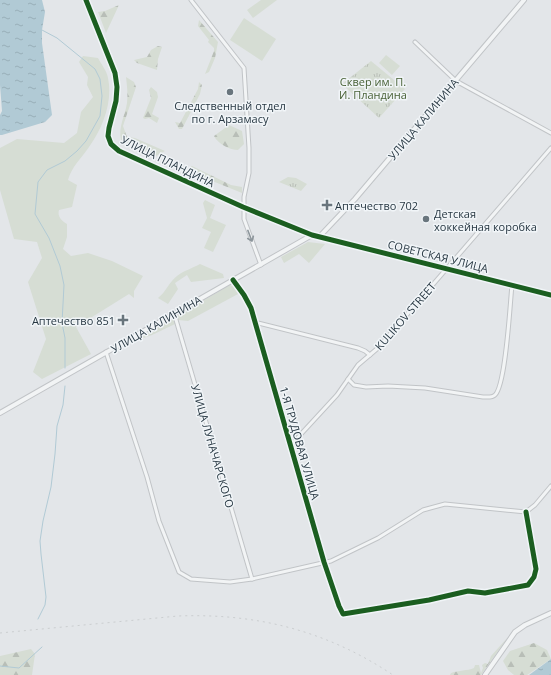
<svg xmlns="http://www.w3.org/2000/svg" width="551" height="675" font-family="'Open Sans',sans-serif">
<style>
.green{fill:#d6ddd4}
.forest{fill:url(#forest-firs)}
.park{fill:url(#park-tufts)}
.water{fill:url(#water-ripples)}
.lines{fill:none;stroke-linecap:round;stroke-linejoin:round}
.stream{stroke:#b1cad5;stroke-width:1}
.minor-casing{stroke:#c1c4c7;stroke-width:5}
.tertiary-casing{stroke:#c1c4c7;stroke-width:6}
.minor{stroke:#f2f4f5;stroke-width:3}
.tertiary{stroke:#f2f4f5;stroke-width:4}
.rail{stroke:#cbced0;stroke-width:1;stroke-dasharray:2 4;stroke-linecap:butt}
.cycleway-casing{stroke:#f1f5f8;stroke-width:8}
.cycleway{stroke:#1b5e20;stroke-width:5}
.oneway{stroke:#8d969c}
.poi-dot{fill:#69757d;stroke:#f1f5f8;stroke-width:1.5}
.labels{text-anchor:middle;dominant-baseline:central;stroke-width:3;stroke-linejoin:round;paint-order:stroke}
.park-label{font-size:11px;fill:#476035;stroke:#f1f5f8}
.poi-label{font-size:11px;fill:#283843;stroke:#f1f5f8;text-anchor:start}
.street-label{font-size:11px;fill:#283843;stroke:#f1f5f8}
</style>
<defs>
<pattern id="forest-firs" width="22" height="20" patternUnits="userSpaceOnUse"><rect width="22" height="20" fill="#d6ddd4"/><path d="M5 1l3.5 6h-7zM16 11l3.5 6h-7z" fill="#b8beb7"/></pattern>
<pattern id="park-tufts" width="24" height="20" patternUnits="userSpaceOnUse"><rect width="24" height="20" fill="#d6ddd4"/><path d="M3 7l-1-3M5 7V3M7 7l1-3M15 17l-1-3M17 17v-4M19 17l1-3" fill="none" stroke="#b8beb7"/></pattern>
<pattern id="water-ripples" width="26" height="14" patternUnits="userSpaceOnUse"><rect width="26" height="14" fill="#b1cad5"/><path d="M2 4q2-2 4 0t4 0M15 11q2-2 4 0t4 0" fill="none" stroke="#98aeb8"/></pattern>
</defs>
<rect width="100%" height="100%" fill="#e3e6e9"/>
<!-- green -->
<g class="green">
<polygon points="261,0 277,0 253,18 247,10"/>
<polygon points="244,18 276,39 262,61 230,40"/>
<polygon points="386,55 400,66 392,75 379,63"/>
<path d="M83,56l15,2c3,6 9,13 10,20 5,23 -5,50 -19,69 -8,12 -17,19 -21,33l9,5 -5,22 -13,3c-2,7 3,11 8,14v13l-4,12 8,7 17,-3 24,8 31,15 -9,15v7l-5,-4 -53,33 15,27 -49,25 -9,-7 13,-33 -18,-57 14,-24 -5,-16 -23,-3 -14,-49v-42l17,-9 47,4 13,-10 4,-21 12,-15 -6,-12 1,-8 -9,-15z"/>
<polygon points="205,200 215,205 210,218 226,225 213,252 204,248 211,232 202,228 207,218 203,203"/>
<polygon points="308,242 325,244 309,263 299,254 284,263 281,257"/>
<path d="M200,264l23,10 1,4 -33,4 -4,-7 -12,8 3,6 -10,15 -10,-6c8,-6 11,-16 19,-22 6,-5 16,-8 23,-12z"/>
<polygon points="230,285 234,287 238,294 188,321 178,320 177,316"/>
<polygon points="174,318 175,324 152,335 132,342"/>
</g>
<!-- forest -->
<g class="forest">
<polygon points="119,5 106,33 98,12 105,11"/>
<polygon points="199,20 218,42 215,58 209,72 205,74 214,51 214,48 208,42 209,40 198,26"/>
<polygon points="158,46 162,47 158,59 157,70 137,63 134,60 147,57 151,50"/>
<path d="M126,77l8,5 2,5 -13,39 4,11 8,1 30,13 -9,5 -35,-16c-3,-13 4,-24 6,-37 1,-9 0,-17 -1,-26z"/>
<polygon points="199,82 202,85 200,94 182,129 179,129 175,122 180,123 198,89"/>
<polygon points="151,87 157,92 158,97 152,114 159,118 157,123 149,118 145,119 143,118 151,98 149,90"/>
<path d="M229,125l13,6 2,13 -6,6c-8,0 -20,-6 -24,-14z"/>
<polygon points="192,166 231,185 242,187 242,193 195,174 189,170 190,167"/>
<path d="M508,637l-27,38h-31l1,-2c8,-3 16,-2 23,-5l1,-3h4l2,8 2,-5 -1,-3 3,-2 3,1 3,-8z"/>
<polygon points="534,643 547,650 551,659 527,675 514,675 508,670 503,661 510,651"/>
<polygon points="31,649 35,654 32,675 0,675 0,656"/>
</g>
<!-- park -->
<g class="park">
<polygon points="371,61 405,89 379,118 342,84"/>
<polygon points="288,177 296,178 307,184 301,191 279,182"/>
</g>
<!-- water -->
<g class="water">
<polygon points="0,0 42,0 45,12 42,30 42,43 52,115 45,122 2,135 0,135 0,115 2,111 0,85"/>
<polygon points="551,659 551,675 529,675"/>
</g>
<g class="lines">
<!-- stream -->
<g class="stream">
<polyline points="42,30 57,38 95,69 100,79 102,96 100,116 86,141 77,151 65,161 47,170 38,182 35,214 49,238 60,266 64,285 62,323 65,338 65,368"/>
<polyline points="38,619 45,605 46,597 41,554 40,541 43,521 51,487 55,454 57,426 63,405 65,386"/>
<polyline points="0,666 19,668 42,647"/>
</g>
<!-- minor casing -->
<g class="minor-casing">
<g id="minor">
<polyline points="191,0 244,68 249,148 249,173 244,197 244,219 261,265"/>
<polyline points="415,42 456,81 551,133"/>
<polyline points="233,280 244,295 251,308 324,562 339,606 343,614 429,600 468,591 485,593 528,585 534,577 536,569 526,512"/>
<polyline points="174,313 252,579"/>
<polyline points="254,322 358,348 365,351 370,355"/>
<polyline points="106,352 147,477 159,521 179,572 191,579 230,582 252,579 331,561 378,538 423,510 445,504 526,512"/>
<path d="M348,379l6,6 12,2 22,-1 37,2 58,9c4,0 9,1 12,-2 11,-10 15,-92 17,-110"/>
<polyline points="290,446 337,395 358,365 378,348 551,148"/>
<polyline points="526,512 535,505 551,486"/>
</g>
</g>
<!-- tertiary casing -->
<g class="tertiary-casing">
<g id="tertiary">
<polyline points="86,0 115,73 117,87 116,101 109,128 108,136 111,144 119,151 243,207 312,235 551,295"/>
<polyline points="320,236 355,199 524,0"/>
<polyline points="0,413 312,235"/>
<polyline points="485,675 515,632 525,625 551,613"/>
</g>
</g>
<!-- minor -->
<use href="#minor" class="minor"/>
<!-- tertiary -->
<use href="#tertiary" class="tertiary"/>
<!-- rail -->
<path class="rail" d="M0,633l178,-17c79,-3 149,15 215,59"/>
<!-- cycleway casing -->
<g class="cycleway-casing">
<g id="cycleway">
<polyline points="86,0 115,73 117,87 116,101 109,128 108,136 111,144 119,151 243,207 312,235 551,295"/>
<polyline points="233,280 244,295 251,308 324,562 339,606 343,614 429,600 468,591 485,593 528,585 534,577 536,569 526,512"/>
</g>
</g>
<!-- cycleway -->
<use href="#cycleway" class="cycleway"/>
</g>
<!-- one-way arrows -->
<defs><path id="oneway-shaft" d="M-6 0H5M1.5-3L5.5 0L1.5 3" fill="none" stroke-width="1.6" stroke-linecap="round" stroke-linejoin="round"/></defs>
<use class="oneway" href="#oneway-shaft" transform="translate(250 236) rotate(69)"/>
<!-- markers -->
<g class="poi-dot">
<circle cx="230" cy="92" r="4"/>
<path d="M325 199h4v4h4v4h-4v4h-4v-4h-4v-4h4z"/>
<circle cx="426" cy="219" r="4"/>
<path d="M121 314h4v4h4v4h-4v4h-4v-4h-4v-4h4z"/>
</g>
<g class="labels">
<!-- park labels -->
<g class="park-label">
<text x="373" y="81">Сквер им. П.<tspan x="373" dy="13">И. Пландина</tspan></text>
</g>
<!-- poi labels -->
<g class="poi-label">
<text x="230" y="105" text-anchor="middle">Следственный отдел<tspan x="230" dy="13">по г. Арзамасу</tspan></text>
<text x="335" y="205">Аптечество 702</text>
<text x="434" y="213">Детская<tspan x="434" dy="13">хоккейная коробка</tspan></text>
<text x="115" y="320" text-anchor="end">Аптечество 851</text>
</g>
<!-- street labels -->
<g class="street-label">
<text transform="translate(423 119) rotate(-50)">УЛИЦА КАЛИНИНА</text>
<text transform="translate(168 161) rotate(26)">УЛИЦА ПЛАНДИНА</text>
<text transform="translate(438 256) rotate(14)">СОВЕТСКАЯ УЛИЦА</text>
<text transform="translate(405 316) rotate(-49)">KULIKOV STREET</text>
<text transform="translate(156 324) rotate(-30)">УЛИЦА КАЛИНИНА</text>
<text transform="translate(300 443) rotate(74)">1-Я ТРУДОВАЯ УЛИЦА</text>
<text transform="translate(213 446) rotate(74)">УЛИЦА ЛУНАЧАРСКОГО</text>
</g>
</g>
</svg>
